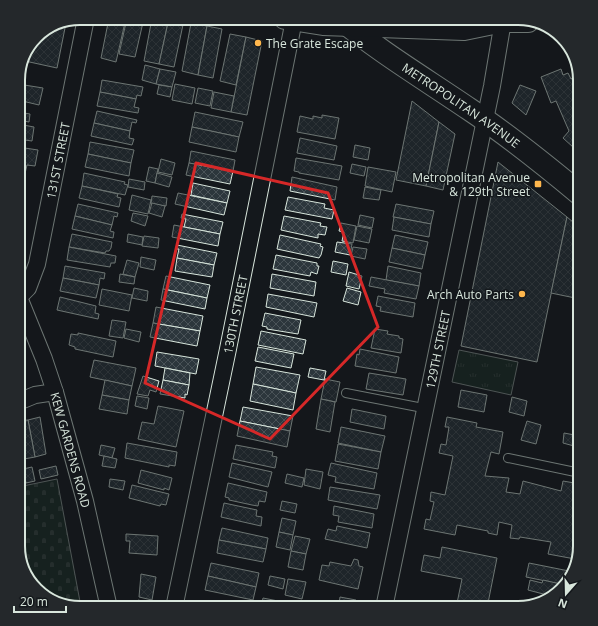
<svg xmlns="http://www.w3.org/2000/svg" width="598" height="626" font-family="'Open Sans',sans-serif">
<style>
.grass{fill:url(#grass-tufts);stroke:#939e99}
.cemetery{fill:url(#cemetery-stones);stroke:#939e99}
.building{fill:url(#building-cross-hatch);stroke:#d8e6dc}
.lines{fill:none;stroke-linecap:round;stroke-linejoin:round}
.lane-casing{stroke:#d8e6dc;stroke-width:10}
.street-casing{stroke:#d8e6dc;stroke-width:18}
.secondary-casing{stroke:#d8e6dc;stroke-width:24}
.primary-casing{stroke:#d8e6dc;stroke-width:24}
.lane{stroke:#14181c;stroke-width:8}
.street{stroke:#14181c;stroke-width:16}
.secondary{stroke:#14181c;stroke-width:22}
.primary{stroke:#14181c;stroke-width:22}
.marked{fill:none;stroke:#d62828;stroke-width:3;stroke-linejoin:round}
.poi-dot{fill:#ffb74d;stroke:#14181c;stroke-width:1.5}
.labels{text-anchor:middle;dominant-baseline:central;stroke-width:3;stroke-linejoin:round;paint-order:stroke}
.poi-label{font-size:12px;fill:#d8e6dc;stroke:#14181c;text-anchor:end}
.street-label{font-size:12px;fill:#d8e6dc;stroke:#14181c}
.rim{fill:none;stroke:#d8e6dc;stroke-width:2}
</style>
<defs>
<pattern id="grass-tufts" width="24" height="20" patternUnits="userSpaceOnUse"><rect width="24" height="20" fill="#1a2d24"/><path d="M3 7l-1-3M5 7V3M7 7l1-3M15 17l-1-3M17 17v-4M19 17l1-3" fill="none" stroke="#3b4b43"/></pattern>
<pattern id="cemetery-stones" width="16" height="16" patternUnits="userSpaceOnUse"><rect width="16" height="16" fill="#1a2d24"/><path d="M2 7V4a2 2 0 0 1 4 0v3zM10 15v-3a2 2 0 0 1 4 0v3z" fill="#3b4b43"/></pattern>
<pattern id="building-cross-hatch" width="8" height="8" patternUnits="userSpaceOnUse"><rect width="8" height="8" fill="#2c363c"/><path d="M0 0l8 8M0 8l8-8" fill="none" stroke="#4a5358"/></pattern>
</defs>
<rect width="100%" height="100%" fill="#14181c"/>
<!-- grass -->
<polygon class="grass" points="459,350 518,362 511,395 452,382"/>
<!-- cemetery -->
<polygon class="cemetery" points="57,479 81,607 81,608 53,602 33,587 18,546 18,487"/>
<!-- building -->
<g class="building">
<polygon points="109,18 126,18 116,62 101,58"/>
<polygon points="127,18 144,18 135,57 119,54"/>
<polygon points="152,18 169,18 159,64 144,61"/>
<polygon points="169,18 184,20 174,67 159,64"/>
<polygon points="66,23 57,68 25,61 39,33"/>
<polygon points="191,23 207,26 198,75 182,71"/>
<polygon points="207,26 222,29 213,78 198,75"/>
<polygon points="230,34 246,37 236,85 220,81"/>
<polygon points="246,37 262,41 247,115 231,112"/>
<polygon points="145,65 160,69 156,84 142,80"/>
<polygon points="160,69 176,72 172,87 156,84"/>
<polygon points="561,69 563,75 568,73 571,79 573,78 580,98 580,141 574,148 563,138 569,131 556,101 551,103 541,77"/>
<polygon points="102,80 143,87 141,96 137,95 136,99 100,92"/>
<polygon points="580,80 580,98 574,82"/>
<polygon points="18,84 43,88 39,105 18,100"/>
<polygon points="175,84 195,88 192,104 172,100"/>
<polygon points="159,85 172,87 170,97 157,94"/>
<polygon points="520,85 536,91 526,115 512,103"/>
<polygon points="198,88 213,91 210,106 195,103"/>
<polygon points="100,92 136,99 134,107 139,108 138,113 97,106"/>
<polygon points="214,92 234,96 231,112 211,108"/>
<polygon points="412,101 439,122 426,186 396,180"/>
<polygon points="97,111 137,120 136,123 132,122 130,131 94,123"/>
<polygon points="18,112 30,114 29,122 18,120"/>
<polygon points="195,112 243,122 239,137 192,127"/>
<polygon points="322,115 339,118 335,139 297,132 300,116 313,119 313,116 322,118"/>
<polygon points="439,122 455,134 443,190 426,186"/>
<polygon points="94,123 130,131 129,138 134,139 132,145 91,136"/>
<polygon points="18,124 34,127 32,141 18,139"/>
<polygon points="192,127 239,137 236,152 189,142"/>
<polygon points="300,138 337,146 334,160 297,153"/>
<polygon points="90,142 134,150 131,163 88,154"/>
<polygon points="355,145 370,148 368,160 353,157"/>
<polygon points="18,147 38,150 35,166 27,165 24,178 18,177"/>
<polygon points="191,151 235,160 233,171 189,163"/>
<polygon points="88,154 131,163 129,176 85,167"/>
<polygon points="296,158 342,166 339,180 299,173 299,172 294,171"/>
<polygon points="161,159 175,163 172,175 158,172"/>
<polygon points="498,162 567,217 537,362 461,346"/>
<polygon points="189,163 233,171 230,184 186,175"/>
<polygon points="352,164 366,167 364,176 350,173"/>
<polygon points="149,167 158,169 155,183 146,181"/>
<polygon points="368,167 396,172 392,192 365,186"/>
<polygon points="84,173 125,182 124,184 128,185 125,195 82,186"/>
<polygon points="157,173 172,177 169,187 155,183"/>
<polygon points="292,177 337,187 335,200 290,191"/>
<polygon points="129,179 145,182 144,190 128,187"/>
<polygon points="193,183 230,191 227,203 191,195"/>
<polygon points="82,186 118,194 117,197 121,198 119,207 79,198"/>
<polygon points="365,187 381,190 379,200 363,198"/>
<polygon points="178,193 227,203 224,215 175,204"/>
<polygon points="132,195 151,200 148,214 129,210"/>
<polygon points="152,196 167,198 166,206 151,204"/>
<polygon points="288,197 325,204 324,208 334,210 332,219 285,210"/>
<polygon points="152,203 165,206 162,217 149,213"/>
<polygon points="78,204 118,213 117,217 114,216 112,225 75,216"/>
<polygon points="396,204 434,211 431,224 393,217"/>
<polygon points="133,213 148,216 145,226 131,221"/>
<polygon points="182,214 223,222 220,234 184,227 186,219 181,218"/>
<polygon points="360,215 374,218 372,228 358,225"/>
<polygon points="75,216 112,225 110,231 114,232 113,238 72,229"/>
<polygon points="284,216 321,223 320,226 327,227 325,235 318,234 318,238 281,230"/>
<polygon points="394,217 431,224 429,237 392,230"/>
<polygon points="567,217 580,228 576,244 580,245 580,299 551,293"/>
<polygon points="341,223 356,226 353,243 342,241 344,232 339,231"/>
<polygon points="174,225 220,234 218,246 172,237"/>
<polygon points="357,226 372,229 369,243 354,240"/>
<polygon points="72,234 112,242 111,248 109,251 106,251 105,253 69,247"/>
<polygon points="128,234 143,237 142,245 127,242"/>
<polygon points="280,235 321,244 320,246 323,247 321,255 319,258 277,249"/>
<polygon points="395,235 428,242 425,255 392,248"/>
<polygon points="144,236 159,238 158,248 142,246"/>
<polygon points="337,242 352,244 350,255 335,252"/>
<polygon points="177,245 217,253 214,265 177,258 179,249 176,249"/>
<polygon points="69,247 116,256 115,263 111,263 110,267 67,260"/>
<polygon points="353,247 367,249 365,259 351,256"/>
<polygon points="392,248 425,255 422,269 389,262"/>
<polygon points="276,255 317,263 317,266 319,266 317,274 311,272 310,276 273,269"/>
<polygon points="141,257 156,260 154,270 140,267"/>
<polygon points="177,258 214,265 212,277 175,271"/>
<polygon points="127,260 139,263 135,277 123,274"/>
<polygon points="333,261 348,264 346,275 331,272"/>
<polygon points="65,266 105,273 104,279 100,278 99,285 63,278"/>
<polygon points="388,266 421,273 419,286 386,280"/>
<polygon points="349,272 362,276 359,289 346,286"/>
<polygon points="120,274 135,277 134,284 119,282"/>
<polygon points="272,274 316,282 314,296 270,288"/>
<polygon points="166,276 210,285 207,298 163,289"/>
<polygon points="371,277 419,286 416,299 384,293 385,289 369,286"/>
<polygon points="63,278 99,285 96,298 60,291"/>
<polygon points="134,288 148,291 147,301 132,298"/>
<polygon points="347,288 361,292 358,305 343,301"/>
<polygon points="102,289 132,295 129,311 99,305"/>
<polygon points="163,289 207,298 205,309 161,300"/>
<polygon points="268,294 317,303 314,317 266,307"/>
<polygon points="378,296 415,303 413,317 380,311 381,307 376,306"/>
<polygon points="60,297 96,306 95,313 99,314 98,319 57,310"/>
<polygon points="156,307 203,316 200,331 153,323"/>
<polygon points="265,313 301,320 298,334 267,329 267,327 262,326"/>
<polygon points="112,320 126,322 123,338 109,336"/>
<polygon points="153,323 200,331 197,346 150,337"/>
<polygon points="126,329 141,332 139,342 124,338"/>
<polygon points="375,329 388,331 387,334 399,336 399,338 403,339 401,353 371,348"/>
<polygon points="261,331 306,340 303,354 258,345"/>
<polygon points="78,333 116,341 113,357 75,349 75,347 69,345 71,334 78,335"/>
<polygon points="258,347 294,354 291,368 255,361"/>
<polygon points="360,349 399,357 396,373 355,366 357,354 359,355"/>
<polygon points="157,352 199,359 196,374 155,366"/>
<polygon points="94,360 136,368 132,386 90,377"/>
<polygon points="256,367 300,375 296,393 253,384"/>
<polygon points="165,368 190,373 189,385 163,380"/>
<polygon points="310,368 326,371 324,380 308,377"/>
<polygon points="369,373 406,379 403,395 366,389"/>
<polygon points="143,376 159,381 156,392 150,390 148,396 137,394"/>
<polygon points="325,379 340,382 336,402 321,399"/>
<polygon points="105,380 132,386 129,400 102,395"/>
<polygon points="163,380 189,385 187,395 185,394 185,398 160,394"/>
<polygon points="253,384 296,393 293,410 250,401"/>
<polygon points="461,390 487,395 484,412 458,407"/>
<polygon points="102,395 129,400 127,414 99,409"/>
<polygon points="137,396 149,398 147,409 135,406"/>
<polygon points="512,397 527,401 524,416 509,412"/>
<polygon points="321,399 335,402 330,432 316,429"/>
<polygon points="158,406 184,411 176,447 138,439 142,422 154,424"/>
<polygon points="243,407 293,416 290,431 240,421"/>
<polygon points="352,409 386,416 384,429 350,422"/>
<polygon points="40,417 46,454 35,457 28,420"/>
<polygon points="447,417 477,423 476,427 503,432 499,454 491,452 485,476 509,478 506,492 520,494 523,481 561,491 563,481 580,484 580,531 575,559 548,554 551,542 520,537 519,539 510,538 512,525 499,522 497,535 488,533 488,531 457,525 455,535 424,529 426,519 430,520 434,502 430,501 431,492 445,495 453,456 439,453 441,444 446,445 449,427 445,427"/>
<polygon points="28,420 35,457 24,459 18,421"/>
<polygon points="240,421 290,431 287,447 237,436"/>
<polygon points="527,421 541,425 536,444 521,440"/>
<polygon points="341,427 385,436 381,452 338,443"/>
<polygon points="564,433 580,436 580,453 573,452 574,446 563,443"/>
<polygon points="127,443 177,452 175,466 169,465 169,467 125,458"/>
<polygon points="338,444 381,452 378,469 335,461"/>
<polygon points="101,445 115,448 112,458 99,455"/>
<polygon points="236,445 273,452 272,456 277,457 275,468 233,459"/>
<polygon points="104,456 117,459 115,468 102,466"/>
<polygon points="232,463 272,472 268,487 229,477"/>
<polygon points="331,463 377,473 374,489 335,482 336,477 328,475"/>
<polygon points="56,466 58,475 41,479 39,470"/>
<polygon points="32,467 35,481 26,483 23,469"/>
<polygon points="22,468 24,483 18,484 18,469"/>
<polygon points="306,469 323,472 320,489 304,485"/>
<polygon points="141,470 172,478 169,490 164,488 164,490 138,483"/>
<polygon points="287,474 304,478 302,487 285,483"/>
<polygon points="110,479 125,481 123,490 109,487"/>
<polygon points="228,483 267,492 265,502 259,501 258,506 252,505 229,500 229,498 225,497"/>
<polygon points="132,485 169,494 166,505 161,504 160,506 129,498"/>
<polygon points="330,487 380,495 377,509 328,500"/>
<polygon points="282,501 297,504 295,513 280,510"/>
<polygon points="224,503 257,510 256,516 262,517 261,526 221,517"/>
<polygon points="334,506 374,514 372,528 338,522 339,516 333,515"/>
<polygon points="282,518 296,521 293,535 279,532"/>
<polygon points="337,526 370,533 367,548 325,539 328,529 336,531"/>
<polygon points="222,528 268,538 266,549 219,540"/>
<polygon points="279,532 293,535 290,550 276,547"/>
<polygon points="126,534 158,536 157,555 129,553 130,541 126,541"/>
<polygon points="295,536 310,539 306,554 291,551"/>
<polygon points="219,540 266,549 263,562 217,553"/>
<polygon points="442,547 497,558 487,608 456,608 462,579 421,571 424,555 440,558"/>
<polygon points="291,551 306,554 303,570 288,567"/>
<polygon points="354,559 358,560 359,566 363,567 358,589 319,580 322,565 329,566 330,562 351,566"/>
<polygon points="211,563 259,573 256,587 208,576"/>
<polygon points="529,563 569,571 567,583 565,585 526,577"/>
<polygon points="141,574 156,577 152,600 139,597"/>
<polygon points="208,576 256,587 253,600 205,590"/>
<polygon points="270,576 285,579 283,589 268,585"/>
<polygon points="288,579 306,582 302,599 285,595"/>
<polygon points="530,580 542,583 543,580 565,585 559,593 551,596 528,590"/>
<polygon points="340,597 356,600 354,608 332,608 333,603 339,604"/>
<polygon points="263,598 278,601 277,608 261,607"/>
<polygon points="138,600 150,603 149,608 137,608"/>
<polygon points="205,601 241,608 203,608"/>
</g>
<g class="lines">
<!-- lane casing -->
<g class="lane-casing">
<g id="lane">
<polyline points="346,393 423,408"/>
<polyline points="508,458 580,473"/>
</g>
</g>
<!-- street casing -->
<g class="street-casing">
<g id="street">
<path id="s1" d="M18,295l26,64 11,33 30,109 24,107"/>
<path id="s2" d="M19,297l9,-9 9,-24 49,-246"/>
<polyline points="18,402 35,395 55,392"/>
<path id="s3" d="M174,608l54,-259 66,-329"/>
<path id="s4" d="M384,608l108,-522 11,-65"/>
</g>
</g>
<!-- secondary casing -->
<g class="secondary-casing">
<g id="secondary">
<path id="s5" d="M339,18c41,34 86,61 130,91 39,26 75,55 111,85"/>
</g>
</g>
<!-- primary casing -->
<g class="primary-casing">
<polyline id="primary" points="285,18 323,24 464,29 503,21 528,21"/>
</g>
<!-- lane -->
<use href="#lane" class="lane"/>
<!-- street -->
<use href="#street" class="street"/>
<!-- secondary -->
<use href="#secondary" class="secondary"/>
<!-- primary -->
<use href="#primary" class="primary"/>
</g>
<!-- marked area -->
<path d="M0 0H598V626H0ZM196,163l132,30 50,134 -108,112 -125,-56z" fill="#14181c" fill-opacity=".55" fill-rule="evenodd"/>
<path class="marked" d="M196,163l132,30 50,134 -108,112 -125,-56z"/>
<!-- markers -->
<g class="poi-dot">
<circle cx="258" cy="43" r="4"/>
<rect x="534" y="180" width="8" height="8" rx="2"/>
<circle cx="522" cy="294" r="4"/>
</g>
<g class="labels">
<!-- poi labels -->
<g class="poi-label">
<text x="266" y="43" text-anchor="start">The Grate Escape</text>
<text x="530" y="177">Metropolitan Avenue<tspan x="530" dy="14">&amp; 129th Street</tspan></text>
<text x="514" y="294">Arch Auto Parts</text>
</g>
<!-- street labels -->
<g class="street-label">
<text stroke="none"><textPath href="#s5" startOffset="150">METROPOLITAN AVENUE</textPath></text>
<text stroke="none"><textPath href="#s2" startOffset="144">131ST STREET</textPath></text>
<text stroke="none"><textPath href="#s3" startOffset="300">130TH STREET</textPath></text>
<text stroke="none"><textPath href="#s4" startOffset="264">129TH STREET</textPath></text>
<text stroke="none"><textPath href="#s1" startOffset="164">KEW GARDENS ROAD</textPath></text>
</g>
</g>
<!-- crop -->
<path d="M0 0H598V626H0ZM80 25H518A55 55 0 0 1 573 80V546A55 55 0 0 1 518 601H80A55 55 0 0 1 25 546V80A55 55 0 0 1 80 25Z" fill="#24282b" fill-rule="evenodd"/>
<path class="rim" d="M80 25H518A55 55 0 0 1 573 80V546A55 55 0 0 1 518 601H80A55 55 0 0 1 25 546V80A55 55 0 0 1 80 25Z"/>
<!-- north arrow -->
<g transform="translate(566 594) rotate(200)" stroke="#14181c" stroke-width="3" paint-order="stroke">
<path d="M0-3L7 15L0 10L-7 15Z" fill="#d8e6dc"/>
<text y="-6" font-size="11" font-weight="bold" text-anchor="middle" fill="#d8e6dc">N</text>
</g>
<!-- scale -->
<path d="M14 606v6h52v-6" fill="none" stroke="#d8e6dc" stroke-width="2"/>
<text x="20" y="606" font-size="12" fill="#d8e6dc" stroke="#14181c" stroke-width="3" paint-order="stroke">20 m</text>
</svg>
